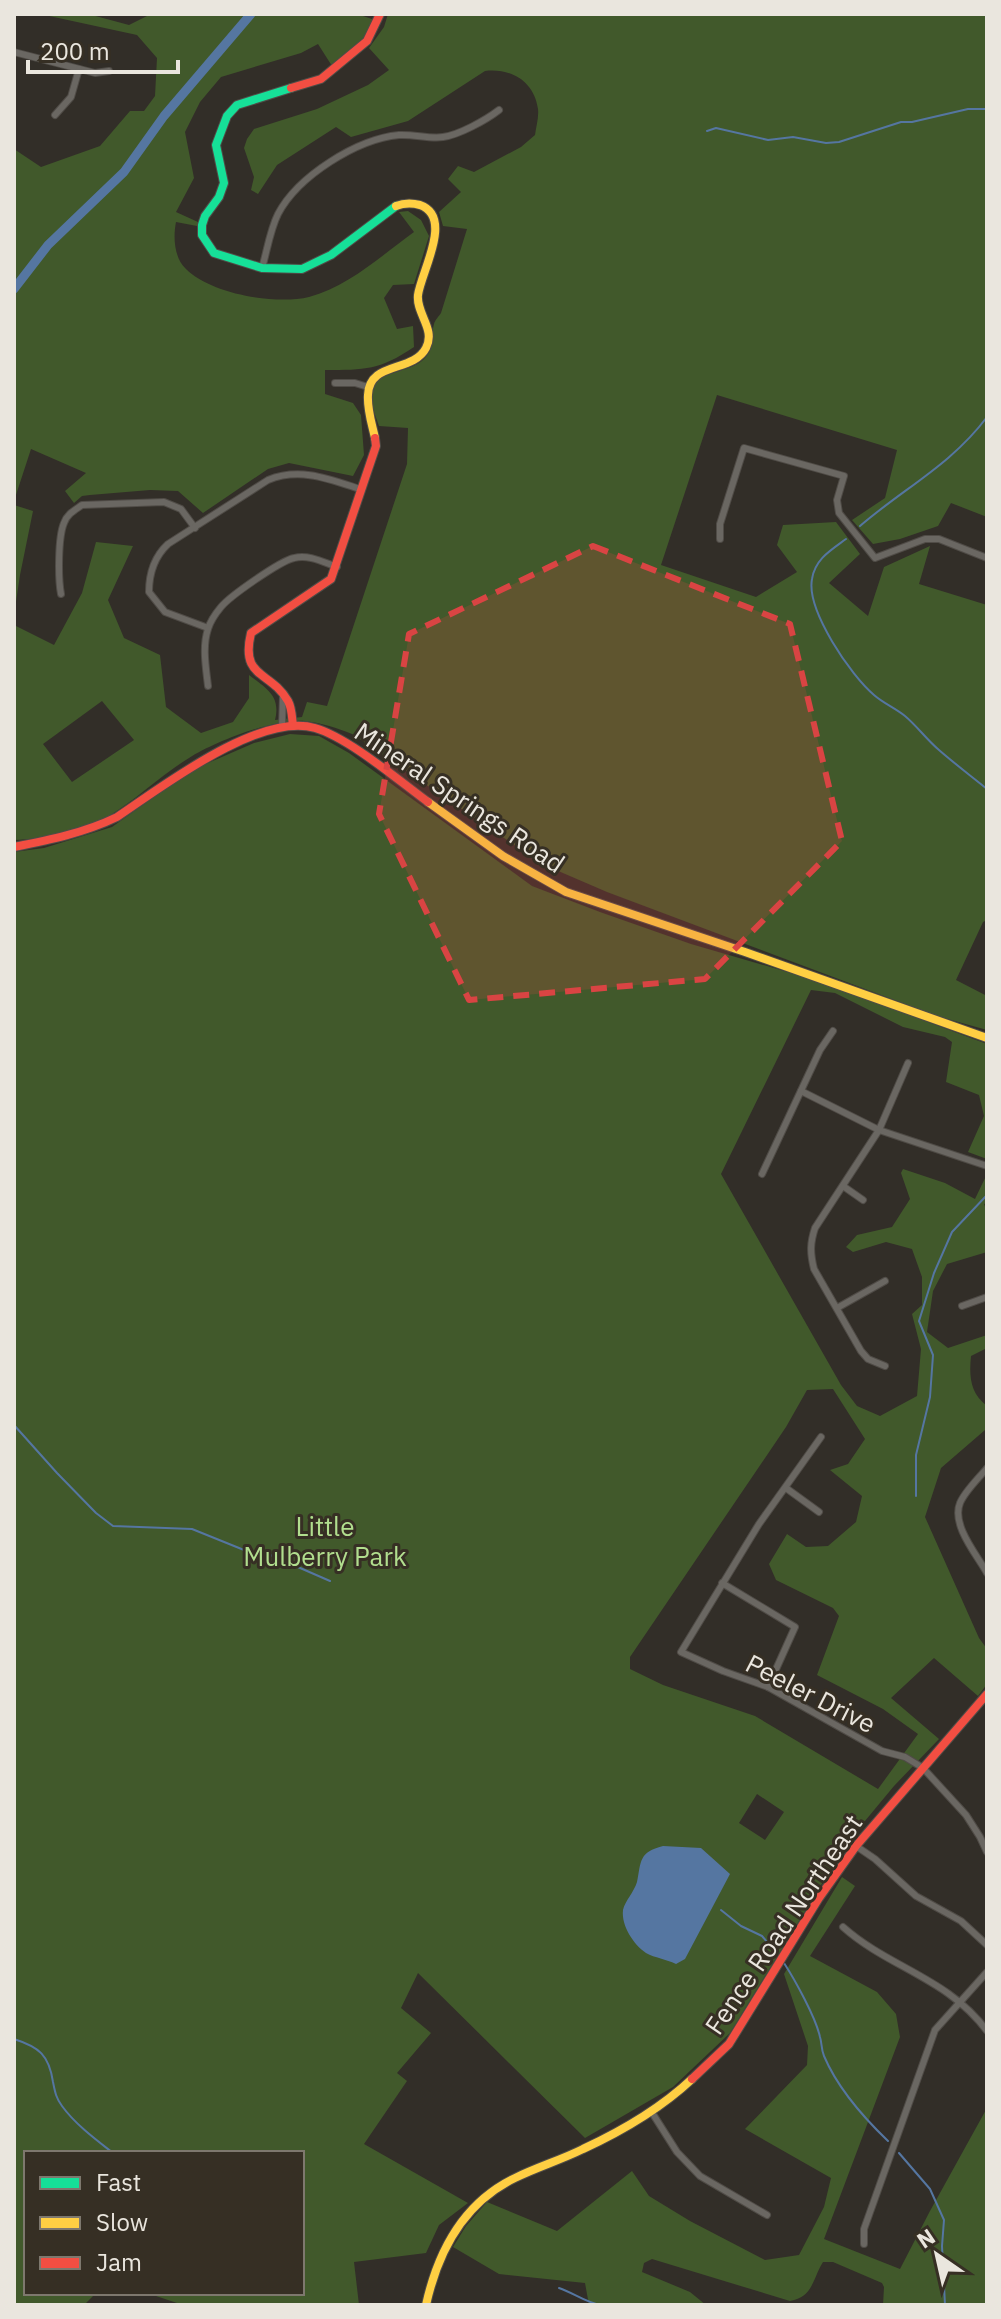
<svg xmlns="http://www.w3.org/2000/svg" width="1001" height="2319" font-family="'IBM Plex Sans',sans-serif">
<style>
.green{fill:#41592b;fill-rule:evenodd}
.water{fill:#5576a1}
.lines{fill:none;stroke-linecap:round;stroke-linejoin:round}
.stream{stroke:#5576a1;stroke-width:2}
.river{stroke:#5576a1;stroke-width:9}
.street-casing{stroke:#504c47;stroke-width:8}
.fast-casing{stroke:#504c47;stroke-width:10}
.slow-casing{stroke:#504c47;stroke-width:10}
.jam-casing{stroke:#504c47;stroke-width:10}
.street{stroke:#6a6762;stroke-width:6}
.fast{stroke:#16e098;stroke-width:8}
.slow{stroke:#ffcf43;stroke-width:8}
.jam{stroke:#f24e42;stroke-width:8}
.marked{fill:#d94443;fill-opacity:0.2;stroke:#d94443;stroke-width:6;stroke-dasharray:16 10;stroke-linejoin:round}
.labels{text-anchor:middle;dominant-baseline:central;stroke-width:6;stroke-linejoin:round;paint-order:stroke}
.street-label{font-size:26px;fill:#eae6de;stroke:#362f24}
.park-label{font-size:26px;fill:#b1de8e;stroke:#362f24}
</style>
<rect width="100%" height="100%" fill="#322e28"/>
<!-- green -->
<g class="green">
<path d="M40,14h48l41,11 22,-11h206l18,6 -15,23 -28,23 -14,-22 -17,9 -80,24 -21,25 -15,30 9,46 -18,34 22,10 -1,4 -21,-4c-3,15 -2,36 10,47 25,25 89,36 123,28 39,-10 73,-42 105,-65l-15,-20 9,-1 13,9 8,16 -15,48 -21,1 -9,13 13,31 16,-3 1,21c-34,23 -49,23 -89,23v24l28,9 8,12 3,40 -11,21 -64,-13 -21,6 -65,44 -25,-22 -28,-1 -60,5 -8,1 -8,7 -9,-12 21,-18 -55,-24 -17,52v-352l27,18 59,-21 30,-35h14l11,-15 2,-38 -20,-23z"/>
<path d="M388,14h599v503l-36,-14 -13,23 -38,13 -27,5 -21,-24 33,-22 12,-48 -180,-55 -56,170 95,32 41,-25 -20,-27 6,-20 53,-3 24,32 -31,29 39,33 16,-49 46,-21 -11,38 68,21v315l-4,2 -27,58 31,16v34l-50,-14 -330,-124 -65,-28 -190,-130c-15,-6 -30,-11 -47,-13 -30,-3 -91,21 -116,37 -28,17 -52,41 -80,58 -27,16 -64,23 -95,24v-215l40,20 28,-52 14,-51 37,4 -25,54 16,38 36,17 6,52 35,26 32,-11 16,-24v-23c18,14 32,21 26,45l27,-3 5,-15 20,4 80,-242 1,-36 -29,-2c-3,-9 -8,-21 -9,-30 0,-26 40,-22 54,-37 13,-14 6,-22 10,-35 1,-4 5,-8 7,-11l26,-84 -24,-3 -4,-14 22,-20 -13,-13 10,-13 16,6 47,-25 14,-12c1,-8 4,-18 3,-26 -4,-28 -27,-41 -53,-38l-77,50 -57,16 -15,-10 -59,38 -19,29 -7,-4 3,-13 -10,-29 3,-9 7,-10 63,-20 51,-24 21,-15 -20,-22 15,-21zM102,701l32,39 -62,42 -29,-38z"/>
<polygon points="14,505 33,511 20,575 14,615"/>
<path d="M290,734l29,2 30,17 183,133 68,26 91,32 124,36 172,64v115l-19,-7 16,-36 -5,-21 -33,-13 6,-40 -7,-5 -42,-10 -68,-34 -24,-3 -90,184 120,211 16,21 23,10 37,-20 4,-47 -9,-35 10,-9v-28l-10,-28 -26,-7 -33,10 -7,-5 11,-12 35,-8 18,-28 -9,-26 2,-4 42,14 30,16 12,-25v29l-3,1 3,8v40l-40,12 -14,27 -6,41 21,16 39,-13v13l-16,8c-2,20 -1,37 16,50v24h-2l-44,38 -16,49 54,121 8,11v35l-9,12 -44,-38 -43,40 48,41 -45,47 -39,47 -21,31 -104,169 -57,54 -88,51 -167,-165 -17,35 30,25 -34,40 10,8 -43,63 104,59 -29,22 -13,28 -72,9 5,43h-176l-36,-12h155v-140h-276v140h70l-12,12h-70v-1453l30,-4 68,-21 80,-57 62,-27zM833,1389l32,50 -17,25 -18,6 32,26 -6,26 -28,24 -22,1 -19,-13 -18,30 7,16 57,28 6,8 -22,59 66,34 35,25 -40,55 -123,-73 -92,-31 -33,-16v-12l156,-230 21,-37zM757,1794l27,18 -19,28 -26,-17z"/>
<path d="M842,1877l13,9 -45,70 67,36 19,22 4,23 -76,202 76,30 30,-58 57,-103v197h-104l1,-18 -2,-4 -49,-21h-10c-11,18 -10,35 -33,39l-138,-42 -8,4 -2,9 48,20 16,13h-117l-4,-22 -86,-9 -46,-27 13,-21 21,-24 70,29 75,-60 17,25 41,25 75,39 34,-5 25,-48 7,-29 -86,-49 62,-64 1,-19 -24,-72z"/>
</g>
<!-- water -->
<path class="water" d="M663,1846l38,2 29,26 -45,85 -9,5c-10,-5 -21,-6 -30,-11 -12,-8 -25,-27 -23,-43 2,-9 11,-18 14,-28 4,-21 2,-30 26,-36z"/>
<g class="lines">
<!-- stream -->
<g class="stream">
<polyline points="707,131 716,128 768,140 793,137 826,143 839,142 901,122 912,122 968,109 987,109"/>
<path d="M860,526c44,-38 91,-61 127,-109"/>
<path d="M846,539c-15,11 -31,20 -34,40 -6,31 39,97 62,116 9,8 21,13 31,21 12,10 22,24 34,34 16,14 32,26 48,39"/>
<polyline points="14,1425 57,1473 96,1513 113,1526 192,1529 244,1550 268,1554 330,1581"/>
<polyline points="916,1496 916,1455 930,1397 933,1355 919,1321 934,1273 952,1232 987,1195"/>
<polyline points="721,1910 741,1926 762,1936 776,1953"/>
<path d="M784,1963c11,17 32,55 36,74 2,6 1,12 4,19 14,33 39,61 64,85"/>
<path d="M14,2039c25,8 35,16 39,43 2,10 3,16 9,24 13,18 33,33 51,47"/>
<polyline points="899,2153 930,2189 944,2220 942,2246 945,2305"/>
<path d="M559,2288c15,5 27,15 42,17 13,1 26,-2 40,0"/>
</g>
<!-- river -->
<polyline class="river" points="14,289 48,245 124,172 164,116 251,14"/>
<!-- street casing -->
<g class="street-casing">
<g id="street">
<polyline points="14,52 95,73 109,71"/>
<polyline points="55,115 71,97 79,69"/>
<path d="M262,268c5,-17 8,-38 16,-54 20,-38 79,-75 121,-79 15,-1 30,4 44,2 16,-2 43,-17 56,-27"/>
<polyline points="335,383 355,383 368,387"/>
<polyline points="720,539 720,524 744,448 844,476 837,500 839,513 875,558 925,539 939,539 987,558"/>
<path d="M61,594c-3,-16 -3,-57 3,-71 3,-9 11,-13 18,-18l82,-3 17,7 14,19"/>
<path d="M208,628l-43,-16 -16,-20c0,-19 5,-35 19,-48l100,-64c32,-13 61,-1 92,9"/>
<path d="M208,686c-2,-18 -6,-39 0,-57 2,-7 8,-16 13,-22 9,-11 59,-46 73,-49 14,-4 29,4 43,9"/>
<polyline points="282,727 283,695"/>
<polyline points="801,1091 879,1130 987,1166"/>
<polyline points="762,1174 820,1050 833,1031"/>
<polyline points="843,1186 863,1200"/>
<polyline points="962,1306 987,1297"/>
<polyline points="837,1308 885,1281"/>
<path d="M885,1366l-17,-7 -7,-8 -47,-82c-4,-16 -4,-26 1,-41l64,-98 29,-67"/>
<polyline points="821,1437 759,1524 681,1652 723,1671 768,1687 882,1751 905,1757 923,1768 966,1815 980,1837 987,1852"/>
<path d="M987,1468c-8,10 -22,23 -27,35 -9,22 17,52 27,70"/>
<polyline points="786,1488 819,1512"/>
<polyline points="722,1583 795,1627 768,1687"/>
<polyline points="856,1846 875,1859 916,1896 961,1921 987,1945"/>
<path d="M843,1927c46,41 105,51 144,104"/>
<polyline points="651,2111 677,2152 700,2176 767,2215"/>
<polyline points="864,2244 864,2229 935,2030 987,1972"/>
</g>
</g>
<!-- fast casing -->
<g class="fast-casing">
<polyline id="fast" points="291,88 237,105 227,116 216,145 224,183 219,197 205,216 202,225 202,235 214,253 262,268 302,269 331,255 396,206"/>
</g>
<!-- slow casing -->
<g class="slow-casing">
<g id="slow">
<path d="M375,438c-3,-14 -8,-28 -7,-43 1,-34 45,-22 58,-47 10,-19 -10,-34 -8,-53 3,-23 36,-78 2,-90 -8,-2 -16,-2 -24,1"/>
<polyline points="428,802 503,856 566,892 745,952 987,1038"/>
<path d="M426,2305c12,-54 37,-102 89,-127 22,-11 46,-18 68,-29 39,-18 78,-41 109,-70"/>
</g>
</g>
<!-- jam casing -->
<g class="jam-casing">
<g id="jam">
<polyline points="291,88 321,79 367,41 380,14"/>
<path d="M293,726c-1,-8 -1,-18 -5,-25 -18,-31 -48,-22 -37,-68l80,-54 45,-133 -1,-8"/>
<path d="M14,847c35,-7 70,-14 103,-30 45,-30 142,-105 198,-89 34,10 83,52 113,74"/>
<polyline points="692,2079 729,2044 819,1898 856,1846 987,1694"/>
</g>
</g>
<!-- street -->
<use href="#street" class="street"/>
<!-- fast -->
<use href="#fast" class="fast"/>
<!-- slow -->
<use href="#slow" class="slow"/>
<!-- jam -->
<use href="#jam" class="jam"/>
</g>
<!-- marked area -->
<path class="marked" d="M593,546l197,78 52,217 -137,138 -236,21 -90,-186 30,-180z"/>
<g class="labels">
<!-- street labels -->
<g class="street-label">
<text transform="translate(460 797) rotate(34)">Mineral Springs Road</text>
<text transform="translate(811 1693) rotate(27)">Peeler Drive</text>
<text transform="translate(783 1924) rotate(-56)">Fence Road Northeast</text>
</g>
<!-- park labels -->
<g class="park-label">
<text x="325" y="1526">Little<tspan x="325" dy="30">Mulberry Park</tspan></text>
</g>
</g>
<!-- border -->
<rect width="1001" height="2319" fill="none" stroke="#eae6de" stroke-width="32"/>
<!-- legend -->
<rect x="24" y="2151" width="280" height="144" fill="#362f24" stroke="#7e786e" stroke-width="2"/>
<rect x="40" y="2177" width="40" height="12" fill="#16e098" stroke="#7e786e" stroke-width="2"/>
<text x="96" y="2191" font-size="24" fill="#eae6de">Fast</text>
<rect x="40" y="2217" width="40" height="12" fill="#ffcf43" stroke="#7e786e" stroke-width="2"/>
<text x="96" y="2231" font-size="24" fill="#eae6de">Slow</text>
<rect x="40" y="2257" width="40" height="12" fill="#f24e42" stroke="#7e786e" stroke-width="2"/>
<text x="96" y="2271" font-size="24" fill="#eae6de">Jam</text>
<!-- north arrow -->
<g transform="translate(937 2255) rotate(326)" stroke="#362f24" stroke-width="6" paint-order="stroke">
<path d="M0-6L14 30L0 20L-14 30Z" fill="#eae6de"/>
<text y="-12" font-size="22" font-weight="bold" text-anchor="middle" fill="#eae6de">N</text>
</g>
<!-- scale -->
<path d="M28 60v12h150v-12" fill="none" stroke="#eae6de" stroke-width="4"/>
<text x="40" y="60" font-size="24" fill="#eae6de" stroke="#362f24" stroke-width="6" paint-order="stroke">200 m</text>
</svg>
